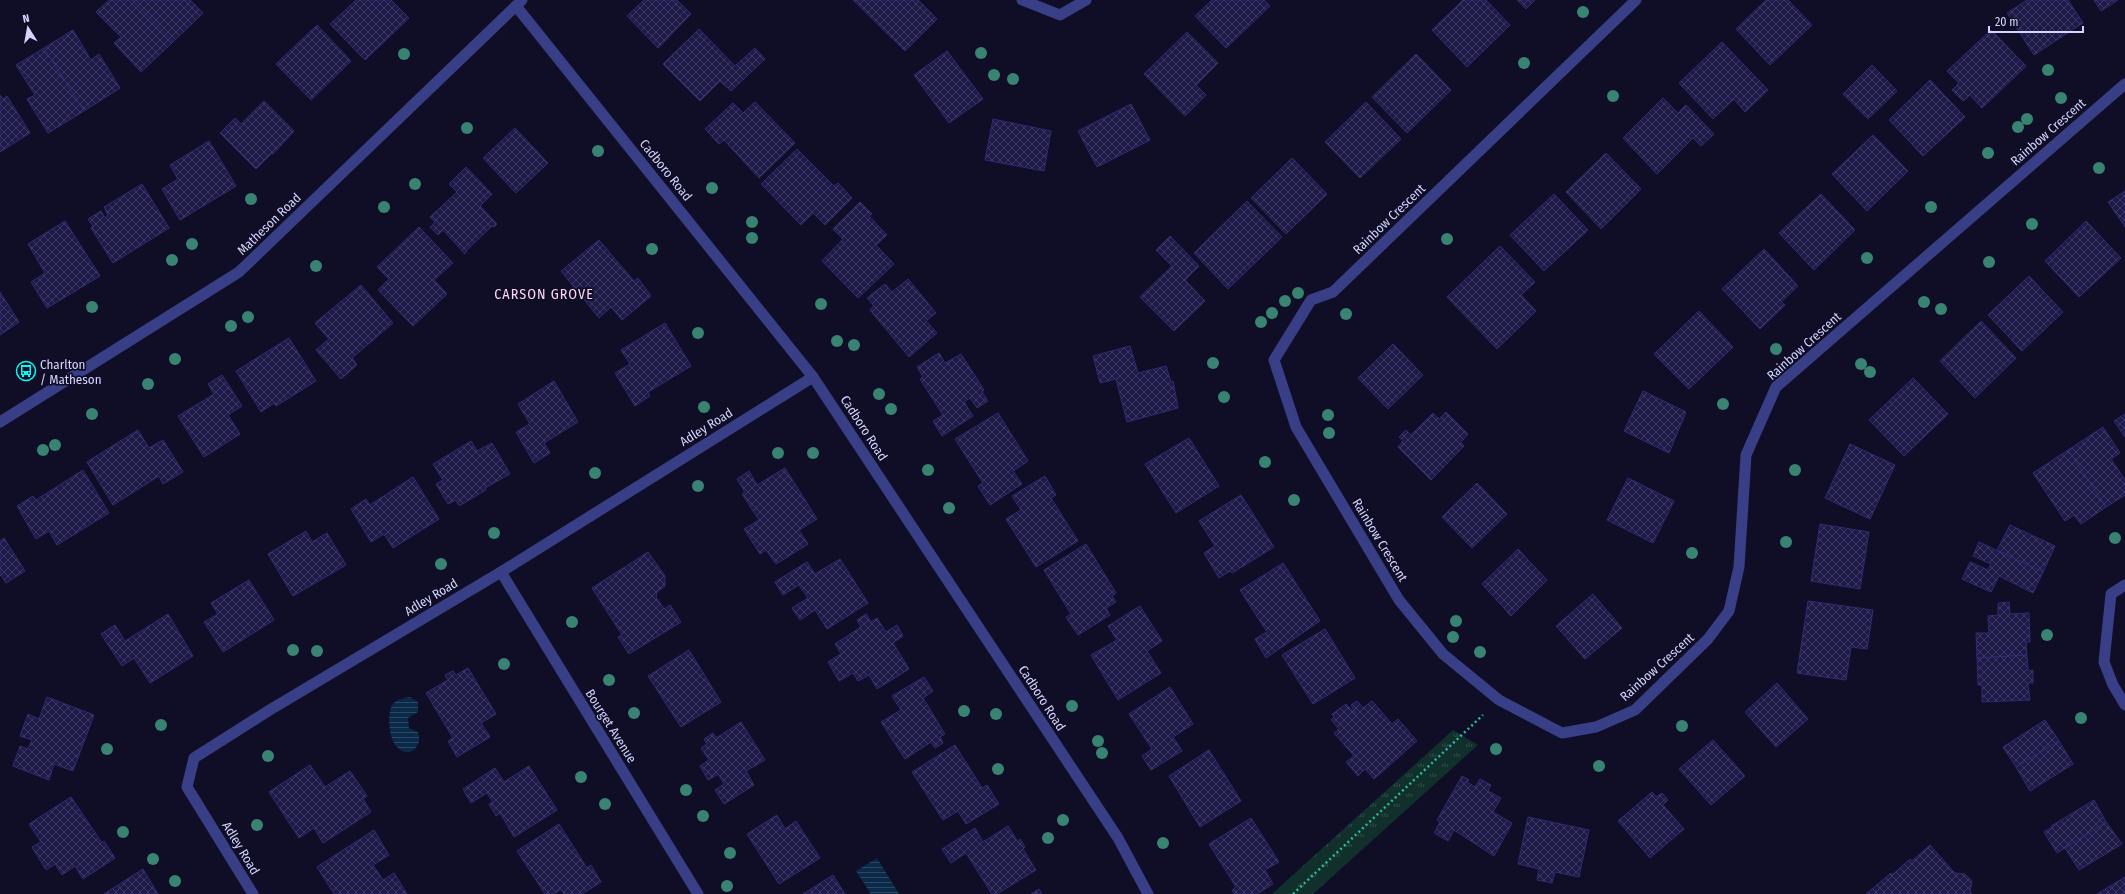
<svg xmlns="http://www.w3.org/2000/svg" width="2125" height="894" font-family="'Fira Sans Condensed',sans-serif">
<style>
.grass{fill:url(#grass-tufts)}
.water{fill:url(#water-rules)}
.building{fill:url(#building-cross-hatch);stroke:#302b74}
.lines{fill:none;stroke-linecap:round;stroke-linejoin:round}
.path{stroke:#2cbaa0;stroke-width:2.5;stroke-dasharray:2 3;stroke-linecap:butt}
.minor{stroke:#383f86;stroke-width:11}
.tertiary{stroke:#383f86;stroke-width:11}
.tree{fill:#398372}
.labels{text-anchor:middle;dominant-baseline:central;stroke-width:3.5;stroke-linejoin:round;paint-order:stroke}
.street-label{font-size:13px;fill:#d3d4ff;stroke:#0f0e26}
.poi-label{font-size:13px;fill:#d3d4ff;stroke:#0f0e26;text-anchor:start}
.neighbourhood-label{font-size:14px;letter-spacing:1px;fill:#ffd5f5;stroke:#0f0e26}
</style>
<defs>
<pattern id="grass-tufts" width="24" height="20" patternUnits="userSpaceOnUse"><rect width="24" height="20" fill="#11302b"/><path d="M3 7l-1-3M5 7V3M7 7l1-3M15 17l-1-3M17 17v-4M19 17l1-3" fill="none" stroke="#334d4b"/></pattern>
<pattern id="water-rules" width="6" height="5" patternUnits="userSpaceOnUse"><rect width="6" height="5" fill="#0b2949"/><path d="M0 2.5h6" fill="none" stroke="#2e4764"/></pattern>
<pattern id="building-cross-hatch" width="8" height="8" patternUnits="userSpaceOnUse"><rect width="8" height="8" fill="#1d1a47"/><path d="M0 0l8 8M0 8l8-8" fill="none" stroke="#3d3a63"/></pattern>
</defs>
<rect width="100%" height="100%" fill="#0f0e26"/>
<!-- grass -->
<polygon class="grass" points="1453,730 1478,745 1313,894 1272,894"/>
<!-- water -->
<g class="water">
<path d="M410,697l8,5v10l-10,6 1,10 9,4c5,14 -8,27 -20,16 -9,-7 -12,-35 -5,-44 4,-5 12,-6 17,-7z"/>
<polygon points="877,858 899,894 871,894 856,871"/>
</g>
<!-- building -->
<g class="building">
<polygon points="109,0 132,0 173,42 141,72 114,43 121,37 96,12"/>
<polygon points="132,0 190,0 203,13 173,42"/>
<polygon points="356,0 391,0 409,18 365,60 330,24"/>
<polygon points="644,0 677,0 691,14 658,48 627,16"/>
<polygon points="853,0 918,0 937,19 905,51"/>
<polygon points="1212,0 1264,0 1270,6 1226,48 1195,16"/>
<polygon points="1463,0 1486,0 1510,25 1467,67 1432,30"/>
<polygon points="1517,0 1535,0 1526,9"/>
<polygon points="1766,0 1788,0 1812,25 1770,65 1736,29"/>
<polygon points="2027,0 2068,0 2083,23 2034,55 2007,13"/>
<polygon points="2094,0 2118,0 2101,11"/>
<polygon points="317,25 351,61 311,100 276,64"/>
<polygon points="699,29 735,66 755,48 765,59 731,91 720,81 700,101 663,64"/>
<polygon points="73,30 91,60 99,54 120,88 84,111 44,48"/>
<polygon points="1991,30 2026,66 1982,108 1970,95 1963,101 1952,90 1959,83 1947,71"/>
<polygon points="1187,32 1218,63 1196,85 1206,95 1185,116 1144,74"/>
<polygon points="1722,42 1768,90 1745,112 1734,99 1713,119 1679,83"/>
<polygon points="44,48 84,111 48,133 27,99 35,95 16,65"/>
<polygon points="947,51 983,99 949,123 914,75"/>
<polygon points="1416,54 1451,90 1407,133 1372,97"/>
<polygon points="1872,65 1897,91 1868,119 1843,94"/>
<polygon points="1930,80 1965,117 1923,156 1889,120"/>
<polygon points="0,95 3,99 7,96 30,133 0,152"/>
<polygon points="1663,98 1678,113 1686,105 1714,134 1701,146 1693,138 1657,174 1623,138"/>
<polygon points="264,101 294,131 273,154 272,153 256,169 220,133 235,118 241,124"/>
<polygon points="755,102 795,143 759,178 724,140 719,144 705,129 733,103 743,113"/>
<polygon points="1366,102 1401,139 1360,178 1325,142"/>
<polygon points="1131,104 1150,140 1097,167 1078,131"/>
<polygon points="993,119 1051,131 1044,171 985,160"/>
<polygon points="515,128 548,163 516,193 483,158"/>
<polygon points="1873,135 1908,171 1867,211 1832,174"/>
<polygon points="209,141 236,186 180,220 162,189 178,179 170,165"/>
<polygon points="797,149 834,186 838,183 852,198 825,225 813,213 801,225 761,184"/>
<polygon points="1606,153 1641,189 1601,229 1566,192"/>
<polygon points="1292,158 1327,194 1286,234 1251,198"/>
<polygon points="466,167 492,194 480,206 497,224 494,227 492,226 467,250 465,254 443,230 438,235 430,227 435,222 430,217 457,192 449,184"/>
<polygon points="142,184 169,228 113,263 91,228 93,226 88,219 101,211 105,218 108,215 104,207"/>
<polygon points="2125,191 2125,227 2108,202"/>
<polygon points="1554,194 1588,230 1544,271 1510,235"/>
<polygon points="1821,194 1855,230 1814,270 1779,233"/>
<polygon points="1247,201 1282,237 1228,289 1194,253"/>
<polygon points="860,202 872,214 869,216 887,235 876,245 894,264 858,298 822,261 843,239 833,229"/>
<polygon points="65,221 100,276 47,308 31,282 45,273 28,244"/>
<polygon points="2086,221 2121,258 2079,297 2045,261"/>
<polygon points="419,227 453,263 434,280 447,294 413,326 378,290 389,279 377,267"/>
<polygon points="1170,236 1199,266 1185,280 1205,301 1174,331 1140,297 1172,266 1156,250"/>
<polygon points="599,240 634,281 638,278 651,296 622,320 611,307 599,318 561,271"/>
<polygon points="1500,246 1535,282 1521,295 1536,311 1497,349 1447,297"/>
<polygon points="1764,249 1798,286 1781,302 1785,305 1760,329 1722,289"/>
<polygon points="2029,276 2063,312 2022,351 1988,315"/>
<polygon points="908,279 936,313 926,321 937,333 909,357 870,310 874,306 867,298 885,284 892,292"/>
<polygon points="361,285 393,323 352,358 357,365 341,379 316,350 329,339 315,323"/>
<polygon points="0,292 19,322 0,335"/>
<polygon points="1699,311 1733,347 1689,389 1654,354"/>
<polygon points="1981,321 2016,358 1975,398 1940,361"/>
<polygon points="665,323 691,366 648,392 650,396 635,406 615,373 630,364 621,350"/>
<polygon points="289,338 316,381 276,406 274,403 261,412 236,371"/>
<polygon points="1393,344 1423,375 1388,409 1358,378"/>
<polygon points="1130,346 1138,373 1166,366 1171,382 1173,381 1178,408 1127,422 1116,379 1100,383 1093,356"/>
<polygon points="939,353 945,363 961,354 984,390 982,392 988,401 977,408 970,398 964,402 973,416 942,436 933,421 943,415 920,379 923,377 917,367"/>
<polygon points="222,375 242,406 228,415 240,434 204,457 178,416 214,394 208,384"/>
<polygon points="1913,378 1948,414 1904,456 1869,420"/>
<polygon points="554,381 578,422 544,443 550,453 534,463 516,432 530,424 518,404"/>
<polygon points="1643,391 1686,412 1669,453 1624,431"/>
<polygon points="1446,412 1468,434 1461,442 1464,446 1431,480 1398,447 1403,441 1399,437 1406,430 1411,435 1433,413 1439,419"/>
<polygon points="998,413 1028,461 1013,471 1022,484 990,505 978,486 983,483 955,439"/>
<polygon points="2125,414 2125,437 2114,421"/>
<polygon points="2103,427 2120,453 2111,459 2125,480 2125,495 2106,507 2068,450"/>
<polygon points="138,430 149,448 163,440 183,472 163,484 159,476 113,505 87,462"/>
<polygon points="1189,438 1219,486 1176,513 1145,464"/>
<polygon points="471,441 477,451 492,443 510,474 485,488 486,490 459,506 456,500 448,504 436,484 443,480 433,464"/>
<polygon points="1850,444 1895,465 1870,519 1825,498"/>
<polygon points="2068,450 2106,507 2081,524 2074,515 2065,521 2033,473"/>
<polygon points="785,468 817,519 799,530 808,544 776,564 766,550 760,554 744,529 759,520 742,494 745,492 737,479 749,471 757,485"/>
<polygon points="83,470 109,513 57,545 49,531 36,539 17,506 33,496 36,500"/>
<polygon points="1045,476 1056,495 1051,498 1078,541 1036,567 1006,519 1021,510 1012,496"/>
<polygon points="413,477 439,519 393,548 384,534 371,542 351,509 366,499 370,505"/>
<polygon points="1628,478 1674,501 1653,543 1607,520"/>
<polygon points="1477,483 1507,514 1472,548 1442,517"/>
<polygon points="1241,495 1274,547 1232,573 1230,571 1219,578 1204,553 1215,546 1199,521"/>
<polygon points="1820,524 1869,532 1860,589 1811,581"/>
<polygon points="2010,525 2055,546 2043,572 1997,550"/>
<polygon points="306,531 312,542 327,533 346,565 293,596 268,554"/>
<polygon points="4,538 25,571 6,583 1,575 0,576 0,541"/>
<polygon points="1979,542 2043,572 2033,593 1999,576 1991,592 1962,579 1970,562 1988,570 1991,564 1973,556"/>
<polygon points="1086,544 1116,593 1112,596 1116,602 1106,608 1110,615 1078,635 1066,617 1071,614 1044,570"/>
<polygon points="1518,549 1547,580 1511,616 1482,584"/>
<polygon points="648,552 665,576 665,586 657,592 656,597 664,609 670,605 681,622 629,654 618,637 622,635 592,588"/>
<polygon points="840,559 868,603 827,629 815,610 800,620 792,608 808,598 799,585 783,595 775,582 807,562 815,574"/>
<polygon points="1283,563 1320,621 1266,658 1255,639 1267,632 1240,590"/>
<polygon points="249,580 274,620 223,652 204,622 218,614 211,603"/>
<polygon points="1593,594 1622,628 1585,659 1556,626"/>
<polygon points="1808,601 1873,610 1867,649 1851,647 1846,680 1797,673"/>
<polygon points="2009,602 2010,614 2029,613 2030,642 2026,642 2027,655 1977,658 1976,633 1989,633 1988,616 1998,615 1998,603"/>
<polygon points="1140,606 1162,641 1147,651 1161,673 1118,700 1091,655 1117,640 1108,626"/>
<polygon points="168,614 193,656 150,683 134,658 122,666 101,634 115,625 125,641"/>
<polygon points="866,614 871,622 877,618 886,632 897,625 903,636 893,643 909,669 877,689 869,675 858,681 853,673 839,681 828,662 841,654 835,644 861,627 857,620"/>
<polygon points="1325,629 1355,678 1313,704 1282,655"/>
<polygon points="689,650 721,702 681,727 648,676"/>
<polygon points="2027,655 2028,671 2033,670 2033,683 2028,683 2030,700 1982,702 1982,685 1978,685 1977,658"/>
<polygon points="468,668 496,714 481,723 490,737 457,757 448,741 453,738 426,693 448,680 445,675 453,671 456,675"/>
<polygon points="924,677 933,691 923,698 945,734 940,737 943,743 935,748 931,742 905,759 881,722 901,710 892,696"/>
<polygon points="1777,683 1808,719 1776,747 1745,712"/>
<polygon points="1170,687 1193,724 1173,737 1182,751 1151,770 1142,756 1152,749 1129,714"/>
<polygon points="47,697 94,715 73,771 54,764 49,780 13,766 20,746 28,749 32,740 20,736 28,714 39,719"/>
<polygon points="1357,701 1363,708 1372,701 1392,724 1398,719 1417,741 1374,779 1365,769 1358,776 1346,762 1354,756 1334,733 1339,729 1331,720 1334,717 1332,714 1346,704 1356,714 1351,705"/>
<polygon points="2045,720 2059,741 2016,767 2003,747"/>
<polygon points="741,722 765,760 746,771 754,785 724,804 715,790 724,784 718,774 708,780 700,766 709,760 701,748 707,744 704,739 713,733 716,738"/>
<polygon points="1713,740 1745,776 1711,805 1679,769"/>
<polygon points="2059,741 2073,764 2030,791 2016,767"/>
<polygon points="955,745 982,788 987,785 999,804 966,824 958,811 943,820 912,772"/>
<polygon points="1209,750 1241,801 1200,827 1169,776"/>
<polygon points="310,765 325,787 350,771 367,796 363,799 371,812 323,843 314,828 299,838 269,792"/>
<polygon points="529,766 557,810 514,837 500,813 496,816 489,804 493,802 487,793 471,803 463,789 495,768 504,782"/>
<polygon points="1462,776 1469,780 1467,782 1475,787 1480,779 1491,785 1488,791 1501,798 1493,812 1512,823 1494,856 1454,830 1448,841 1434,833 1440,822 1437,820"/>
<polygon points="1652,792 1656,797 1662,793 1668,800 1663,805 1684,829 1650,858 1618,821"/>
<polygon points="71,797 102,843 104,841 115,858 83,879 75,866 62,875 55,864 46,870 32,847 41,842 29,824"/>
<polygon points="2094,800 2106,822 2057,853 2044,832 2052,827 2051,826"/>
<polygon points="777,815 785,829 796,821 820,858 779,884 747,834"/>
<polygon points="1528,817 1589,830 1579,877 1555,872 1552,883 1537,880 1539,869 1518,864"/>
<polygon points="1251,818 1279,862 1265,870 1273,884 1257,894 1234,894 1232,890 1236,887 1209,844"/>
<polygon points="2106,822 2122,844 2079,870 2065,848"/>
<polygon points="559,824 587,868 591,865 601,882 582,894 564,894 561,889 554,894 545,894 517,851"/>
<polygon points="1008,826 1018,842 1020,839 1025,847 1023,849 1036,870 997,894 992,894 966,853 951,863 942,849 975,828 983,842"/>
<polygon points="374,830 389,855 373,865 383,880 394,873 407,894 334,894 317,867"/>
<polygon points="1930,845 1952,870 1955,873 1965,874 1972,881 1970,892 1972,894 1866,894 1891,873 1892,875 1910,859 1912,861"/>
<polygon points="143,869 158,894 104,894"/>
<polygon points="833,875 845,894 803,894"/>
<polygon points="2125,877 2125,894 2097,894"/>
<polygon points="1039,889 1042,894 1031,894"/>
</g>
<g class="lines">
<!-- path -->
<polyline class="path" points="1293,894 1483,715"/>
<!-- minor -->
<g class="minor">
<polyline points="1022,0 1060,15 1086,0"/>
<polyline points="1636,0 1333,292 1311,300 1274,360 1296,427 1399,600 1443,654 1499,700 1562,733 1596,727 1635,710 1708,639 1729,611 1739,567 1746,455 1776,387 2125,84"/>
<polyline points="516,6 813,377 1118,838 1148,894"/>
<polyline points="501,572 698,894"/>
<polyline points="2125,585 2111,594 2104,662 2113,685 2125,705"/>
<polyline points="253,894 187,787 194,758 268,711 501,572 813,377"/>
</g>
<!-- tertiary -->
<polyline class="tertiary" points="0,422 239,272 522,0"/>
</g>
<!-- trees -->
<g class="tree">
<circle cx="1583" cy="12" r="6"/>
<circle cx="981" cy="53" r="6"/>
<circle cx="404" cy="54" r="6"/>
<circle cx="1524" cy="63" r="6"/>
<circle cx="2048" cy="70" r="6"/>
<circle cx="994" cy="75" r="6"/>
<circle cx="1013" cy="79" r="6"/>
<circle cx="1613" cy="96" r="6"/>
<circle cx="2061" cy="98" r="6"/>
<circle cx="2027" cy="119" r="6"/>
<circle cx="2018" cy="127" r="6"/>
<circle cx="467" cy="128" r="6"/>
<circle cx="598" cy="151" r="6"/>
<circle cx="1988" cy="153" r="6"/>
<circle cx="2099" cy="168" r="6"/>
<circle cx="415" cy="184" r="6"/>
<circle cx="712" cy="188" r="6"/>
<circle cx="251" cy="199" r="6"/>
<circle cx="384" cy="207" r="6"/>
<circle cx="1931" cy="207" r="6"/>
<circle cx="752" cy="222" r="6"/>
<circle cx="2032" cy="224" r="6"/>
<circle cx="752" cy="238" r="6"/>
<circle cx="1447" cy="239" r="6"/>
<circle cx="192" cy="244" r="6"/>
<circle cx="652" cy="249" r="6"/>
<circle cx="1867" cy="258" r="6"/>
<circle cx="172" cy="260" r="6"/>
<circle cx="1989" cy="262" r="6"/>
<circle cx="316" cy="266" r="6"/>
<circle cx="1298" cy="293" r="6"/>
<circle cx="1285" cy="301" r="6"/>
<circle cx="1924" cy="302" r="6"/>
<circle cx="821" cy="304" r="6"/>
<circle cx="92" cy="307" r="6"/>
<circle cx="1941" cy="309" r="6"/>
<circle cx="1272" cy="313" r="6"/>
<circle cx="1346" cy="314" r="6"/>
<circle cx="248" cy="317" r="6"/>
<circle cx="1261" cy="322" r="6"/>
<circle cx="231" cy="326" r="6"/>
<circle cx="698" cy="333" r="6"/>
<circle cx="837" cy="341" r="6"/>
<circle cx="854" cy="345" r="6"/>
<circle cx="1776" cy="349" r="6"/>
<circle cx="175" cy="359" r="6"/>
<circle cx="1213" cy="363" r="6"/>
<circle cx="1861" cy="364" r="6"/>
<circle cx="1870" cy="372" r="6"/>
<circle cx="148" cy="384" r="6"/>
<circle cx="879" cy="394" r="6"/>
<circle cx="1224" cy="397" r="6"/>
<circle cx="1723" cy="404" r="6"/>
<circle cx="704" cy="407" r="6"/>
<circle cx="891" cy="409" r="6"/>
<circle cx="92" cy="414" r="6"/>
<circle cx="1328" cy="415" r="6"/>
<circle cx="1329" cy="433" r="6"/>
<circle cx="55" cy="445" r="6"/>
<circle cx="43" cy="450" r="6"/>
<circle cx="778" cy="453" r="6"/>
<circle cx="813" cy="453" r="6"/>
<circle cx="1265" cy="462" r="6"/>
<circle cx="928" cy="470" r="6"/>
<circle cx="1795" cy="470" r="6"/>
<circle cx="595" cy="473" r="6"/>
<circle cx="698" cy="486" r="6"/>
<circle cx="1294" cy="500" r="6"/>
<circle cx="949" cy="508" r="6"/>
<circle cx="494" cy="533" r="6"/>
<circle cx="2115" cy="538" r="6"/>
<circle cx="1786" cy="542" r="6"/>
<circle cx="1692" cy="553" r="6"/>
<circle cx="441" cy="564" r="6"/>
<circle cx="1456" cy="621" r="6"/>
<circle cx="572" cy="622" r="6"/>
<circle cx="2047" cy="635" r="6"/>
<circle cx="1453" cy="637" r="6"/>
<circle cx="293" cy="650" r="6"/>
<circle cx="317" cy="651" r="6"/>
<circle cx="1480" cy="652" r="6"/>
<circle cx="504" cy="664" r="6"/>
<circle cx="609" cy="680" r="6"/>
<circle cx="1072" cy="706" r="6"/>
<circle cx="964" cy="711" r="6"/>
<circle cx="634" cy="713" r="6"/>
<circle cx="996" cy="714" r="6"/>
<circle cx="2081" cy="718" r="6"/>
<circle cx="161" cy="725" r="6"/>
<circle cx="1682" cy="726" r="6"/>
<circle cx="1098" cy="741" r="6"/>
<circle cx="107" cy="749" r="6"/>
<circle cx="1496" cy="749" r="6"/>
<circle cx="1102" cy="753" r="6"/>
<circle cx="268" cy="756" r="6"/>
<circle cx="1599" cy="766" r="6"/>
<circle cx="998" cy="769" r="6"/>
<circle cx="581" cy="777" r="6"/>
<circle cx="686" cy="790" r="6"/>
<circle cx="605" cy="804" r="6"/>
<circle cx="703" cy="816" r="6"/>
<circle cx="1063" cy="820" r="6"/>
<circle cx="257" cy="825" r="6"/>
<circle cx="123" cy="832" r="6"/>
<circle cx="1048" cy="838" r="6"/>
<circle cx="1163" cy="843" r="6"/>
<circle cx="730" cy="853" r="6"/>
<circle cx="153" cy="859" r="6"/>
<circle cx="175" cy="881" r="6"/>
<circle cx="727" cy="886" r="6"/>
</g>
<!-- icons -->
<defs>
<g id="bus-ring" transform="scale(1)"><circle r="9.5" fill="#0f0e26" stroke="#00fef7" stroke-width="1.5"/><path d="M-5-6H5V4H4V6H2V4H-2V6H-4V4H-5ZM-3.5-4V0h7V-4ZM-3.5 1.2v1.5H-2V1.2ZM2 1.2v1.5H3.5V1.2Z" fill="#00fef7"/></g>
</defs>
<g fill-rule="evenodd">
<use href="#bus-ring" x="26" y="371"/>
</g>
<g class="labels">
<!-- street labels -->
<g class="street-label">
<text transform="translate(2048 132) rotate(-41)">Rainbow Crescent</text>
<text transform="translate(666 170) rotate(51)">Cadboro Road</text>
<text transform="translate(1389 219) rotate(-44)">Rainbow Crescent</text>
<text transform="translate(269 224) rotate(-44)">Matheson Road</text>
<text transform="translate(1804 346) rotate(-42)">Rainbow Crescent</text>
<text transform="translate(706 427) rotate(-32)">Adley Road</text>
<text transform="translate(864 428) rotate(57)">Cadboro Road</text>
<text transform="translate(1380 540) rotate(59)">Rainbow Crescent</text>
<text transform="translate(431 597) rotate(-31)">Adley Road</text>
<text transform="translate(1657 667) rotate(-42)">Rainbow Crescent</text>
<text transform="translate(1042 698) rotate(57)">Cadboro Road</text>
<text transform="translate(611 726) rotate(58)">Bourget Avenue</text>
<text transform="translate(241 848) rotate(59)">Adley Road</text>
</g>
<!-- poi labels -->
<g class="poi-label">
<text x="40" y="364">Charlton<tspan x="40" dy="15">/ Matheson</tspan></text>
</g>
<!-- neighbourhood labels -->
<g class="neighbourhood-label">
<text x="544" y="294">CARSON GROVE</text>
</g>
</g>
<!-- north arrow -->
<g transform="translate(28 28) rotate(349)" stroke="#0f0e26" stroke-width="3" paint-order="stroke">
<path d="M0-3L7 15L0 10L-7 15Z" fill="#d3d4ff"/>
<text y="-6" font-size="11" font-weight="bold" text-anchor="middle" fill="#d3d4ff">N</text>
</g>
<!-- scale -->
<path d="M1989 26v6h94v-6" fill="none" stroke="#d3d4ff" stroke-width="2"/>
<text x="1995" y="26" font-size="12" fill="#d3d4ff" stroke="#0f0e26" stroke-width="3" paint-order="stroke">20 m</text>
</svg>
